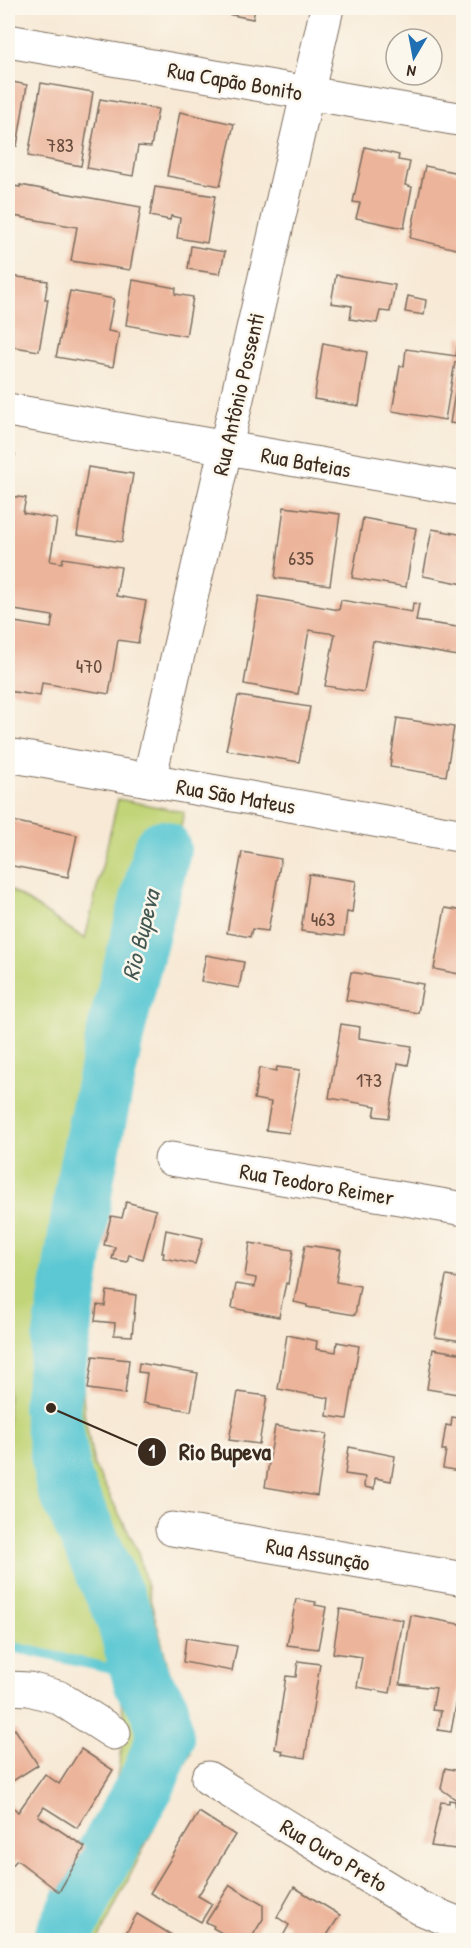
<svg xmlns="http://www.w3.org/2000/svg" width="471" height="1948" font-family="'Patrick Hand',sans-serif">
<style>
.green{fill:#c1d477;stroke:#7e7f4a;stroke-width:1.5}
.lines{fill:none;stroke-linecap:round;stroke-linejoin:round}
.stream{stroke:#5bc8d3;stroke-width:10}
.river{stroke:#5bc8d3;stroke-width:58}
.building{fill:#ecb49a}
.minor-casing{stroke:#7d6d5e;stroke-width:35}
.minor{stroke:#fff;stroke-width:33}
.labels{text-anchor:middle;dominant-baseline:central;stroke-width:5;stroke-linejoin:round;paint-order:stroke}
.number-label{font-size:20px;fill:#674c3d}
.street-label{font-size:22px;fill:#3b2a1e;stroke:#fbf7ec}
.water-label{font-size:24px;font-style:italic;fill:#455954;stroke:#fbf7ec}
.leader{fill:none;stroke:#3b2a1e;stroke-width:2}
.callout-dot{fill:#3b2a1e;stroke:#fbf7ec;stroke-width:2}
.mark-label{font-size:18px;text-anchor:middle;font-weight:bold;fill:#fff}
.callout-label{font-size:24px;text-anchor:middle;font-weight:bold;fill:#3b2a1e;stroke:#fbf7ec;stroke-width:5;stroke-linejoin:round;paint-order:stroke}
</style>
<rect width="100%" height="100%" fill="#fbf7ec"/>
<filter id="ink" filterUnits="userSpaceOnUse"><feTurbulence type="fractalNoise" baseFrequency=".0167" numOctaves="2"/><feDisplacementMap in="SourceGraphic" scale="12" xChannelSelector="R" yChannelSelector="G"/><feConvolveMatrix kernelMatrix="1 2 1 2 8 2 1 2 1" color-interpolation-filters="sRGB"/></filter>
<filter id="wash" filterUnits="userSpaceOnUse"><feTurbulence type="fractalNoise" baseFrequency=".008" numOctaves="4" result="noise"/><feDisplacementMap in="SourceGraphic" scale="24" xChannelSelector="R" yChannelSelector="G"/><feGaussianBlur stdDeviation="1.35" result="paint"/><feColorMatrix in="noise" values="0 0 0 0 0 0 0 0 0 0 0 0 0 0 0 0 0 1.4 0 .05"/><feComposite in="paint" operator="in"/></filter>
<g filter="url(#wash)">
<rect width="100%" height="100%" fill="#f7e9d5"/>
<!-- green -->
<polygon class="green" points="118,799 184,812 80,1332 84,1413 94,1465 137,1549 191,1753 98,1940 34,1940 111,1810 126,1724 113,1669 8,1646 8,888 85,939"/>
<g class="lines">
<!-- stream -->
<polyline class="stream" points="8,1646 113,1669 143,1684"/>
<!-- river -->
<polyline class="river" points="62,1940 99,1865 147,1783 165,1739 160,1708 143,1684 124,1616 64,1483 51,1408 86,1175 118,1022 162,849"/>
</g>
<g id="blocks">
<!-- building -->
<g class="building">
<polygon points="196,8 255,8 253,19"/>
<polygon points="8,81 27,85 17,146 8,144"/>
<polygon points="41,83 93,92 81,166 28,156"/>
<polygon points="100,99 158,109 151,147 138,146 133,176 87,168"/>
<polygon points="180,112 234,124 220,186 167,176"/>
<polygon points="365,147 399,155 398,160 410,162 405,185 412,187 404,228 356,218 360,203 353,202"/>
<polygon points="425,166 464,174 464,248 461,248 460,250 410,238"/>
<polygon points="8,185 20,187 20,185 141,207 130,270 71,261 77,227 8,215"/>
<polygon points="155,187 215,196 207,243 177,238 180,218 171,216 170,220 150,216"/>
<polygon points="191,246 225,252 220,274 188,269"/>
<polygon points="336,275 395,285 390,312 380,311 377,323 350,319 352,306 331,303"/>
<polygon points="10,276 48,281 45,299 48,299 39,351 8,346 8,293"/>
<polygon points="133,280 176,288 175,294 193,297 186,336 126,325"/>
<polygon points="70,291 114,299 108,331 119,333 113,367 56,357"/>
<polygon points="408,296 426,300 424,315 405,312"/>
<polygon points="459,336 464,337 464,425 450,423 460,363 455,362 445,420 392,411 400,366 404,366 406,349 456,356"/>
<polygon points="323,343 367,352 359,406 314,399"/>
<polygon points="8,453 15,454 9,490 8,490"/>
<polygon points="88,467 133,474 122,542 77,535"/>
<polygon points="8,496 26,498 23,513 57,519 50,561 62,563 63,558 121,567 116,596 146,601 138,643 118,640 109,694 42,683 40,696 8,691 8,621 51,628 53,616 8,609"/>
<polygon points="284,507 340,514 330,585 275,578"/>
<polygon points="363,518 416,528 406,587 352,578"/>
<polygon points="432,529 464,535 464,584 423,576"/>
<polygon points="259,596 339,610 341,600 412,612 413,603 419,604 416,621 464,628 464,657 373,641 364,692 325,686 335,634 309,630 298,694 244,684"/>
<polygon points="238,696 310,707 299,762 226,750"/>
<polygon points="397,718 454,727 446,776 390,767"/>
<polygon points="8,820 77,835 68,877 8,865"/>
<polygon points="242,852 281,859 268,931 252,929 250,937 227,933"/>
<polygon points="309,874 356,881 352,913 347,912 344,936 301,931"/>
<polygon points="445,908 464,911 464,975 434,969"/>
<polygon points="206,955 244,962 239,988 201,981"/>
<polygon points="351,972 423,984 418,1013 346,1000"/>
<polygon points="341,1024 360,1027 359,1038 412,1046 408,1065 398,1063 389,1118 374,1116 376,1106 329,1098"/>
<polygon points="277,1067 300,1070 289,1133 266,1130 271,1102 254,1099 259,1068 276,1071"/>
<polygon points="126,1202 156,1210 143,1259 129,1255 127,1262 112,1259 115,1247 104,1245 111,1216 122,1218"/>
<polygon points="166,1230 203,1238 195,1264 163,1258 164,1253 162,1253"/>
<polygon points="250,1243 293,1250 288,1284 286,1283 284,1292 279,1317 232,1308 236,1284 255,1287 256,1278 245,1276"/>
<polygon points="305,1245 341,1250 336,1282 360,1286 355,1315 307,1307 307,1305 294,1302"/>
<polygon points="446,1276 464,1279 463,1341 435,1337"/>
<polygon points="107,1291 136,1295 132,1336 114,1335 115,1323 95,1321 97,1305 105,1306"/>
<polygon points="287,1335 317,1341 316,1349 336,1352 337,1342 359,1346 347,1419 327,1416 329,1398 278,1389"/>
<polygon points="433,1349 464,1354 464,1395 427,1389"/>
<polygon points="93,1356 129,1360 125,1394 88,1389"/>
<polygon points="139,1363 198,1373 191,1411 143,1403 147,1373 138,1372"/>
<polygon points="238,1392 267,1396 259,1444 229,1440"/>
<polygon points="452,1417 464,1419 464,1472 443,1468 446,1450 442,1450 446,1425 451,1426"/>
<polygon points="275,1426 327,1434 317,1496 265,1487"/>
<polygon points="349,1447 395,1456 391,1481 375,1478 374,1489 364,1487 365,1477 345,1474"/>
<polygon points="296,1599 316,1602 315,1605 326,1607 318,1649 287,1645"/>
<polygon points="340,1609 403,1620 390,1693 357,1687 362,1657 333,1653"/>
<polygon points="411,1615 464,1625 464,1662 451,1732 438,1730 441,1711 432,1710 436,1688 400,1684"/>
<polygon points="186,1638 237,1646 232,1671 183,1662"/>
<polygon points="298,1661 320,1664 305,1758 282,1754 283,1751 275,1749 286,1676 296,1677"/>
<polygon points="15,1729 38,1765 8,1784 8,1734"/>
<polygon points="81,1749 113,1770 77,1828 44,1807 38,1816 85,1847 59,1892 17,1860 8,1870 8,1805 9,1803 18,1812 45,1774 59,1784"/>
<polygon points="445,1768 464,1772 464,1805 441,1789"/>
<polygon points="449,1800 455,1801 456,1812 464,1813 464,1850 431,1846 441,1802 449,1803"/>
<polygon points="199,1812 235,1835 198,1896 212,1904 201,1922 150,1893"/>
<polygon points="230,1885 263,1905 263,1919 250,1940 234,1940 213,1928 214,1926 206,1922"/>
<polygon points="294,1887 340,1915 324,1940 290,1940 283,1936 289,1925 277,1917"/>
<polygon points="137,1914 175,1937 173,1940 122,1940"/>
</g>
</g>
</g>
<g filter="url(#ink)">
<use href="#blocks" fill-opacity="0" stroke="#7d6d5e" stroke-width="1.5"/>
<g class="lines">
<!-- minor casing -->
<g class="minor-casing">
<g id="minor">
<polyline points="8,41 464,120"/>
<polyline points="8,410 464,489"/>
<polyline points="8,755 464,836"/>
<polyline points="149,780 327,8"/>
<polyline points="171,1159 464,1209"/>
<polyline points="172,1529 464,1579"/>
<polyline points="8,1688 29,1689 58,1697 114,1733"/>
<polyline points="208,1778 420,1908 464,1926"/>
</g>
</g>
<!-- minor -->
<use href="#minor" class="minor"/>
</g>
</g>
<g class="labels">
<!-- number labels -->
<g class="number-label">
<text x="60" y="144">783</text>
<text x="301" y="557">635</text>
<text x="89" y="665">470</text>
<text x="323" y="918">463</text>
<text x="369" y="1079">173</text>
</g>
<!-- street labels -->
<g class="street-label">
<text transform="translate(235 81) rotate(10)">Rua Capão Bonito</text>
<text transform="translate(238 394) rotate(-77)">Rua Antônio Possenti</text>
<text transform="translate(306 462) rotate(10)">Rua Bateias</text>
<text transform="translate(236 796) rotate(10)">Rua São Mateus</text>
<text transform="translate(317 1184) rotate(10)">Rua Teodoro Reimer</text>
<text transform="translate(318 1554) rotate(10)">Rua Assunção</text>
<text transform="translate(334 1855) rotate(31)">Rua Ouro Preto</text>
</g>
<!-- water labels -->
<g class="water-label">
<text transform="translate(140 935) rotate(-76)">Rio Bupeva</text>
</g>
</g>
<!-- callouts -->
<path class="leader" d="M51 1408L152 1452"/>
<g class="callout-dot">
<circle cx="51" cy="1408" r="6"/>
<circle cx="152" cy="1452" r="15"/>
</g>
<g class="mark-label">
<text x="152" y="1458">1</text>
</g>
<g class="callout-label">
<text x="225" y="1460">Rio Bupeva</text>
</g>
<!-- margin -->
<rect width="471" height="1948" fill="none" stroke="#fbf7ec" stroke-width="30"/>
<!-- north arrow -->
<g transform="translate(414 57) rotate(190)"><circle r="28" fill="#fbf7ec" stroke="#aea59a" stroke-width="1.5"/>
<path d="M0-4.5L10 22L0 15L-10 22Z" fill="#1f6fb2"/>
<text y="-9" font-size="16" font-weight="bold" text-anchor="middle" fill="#3b2a1e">N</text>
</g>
</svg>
